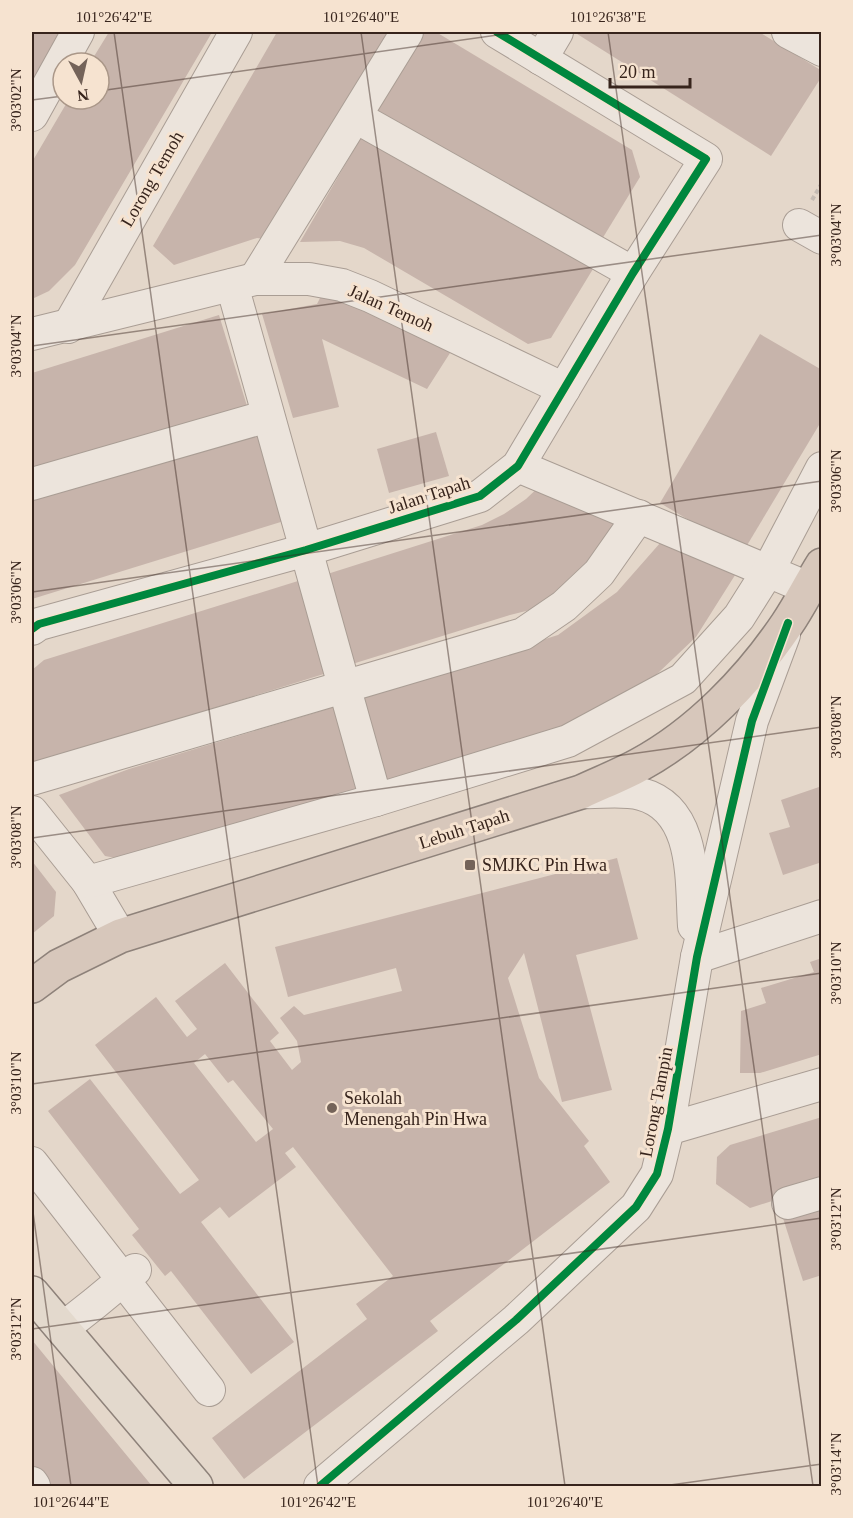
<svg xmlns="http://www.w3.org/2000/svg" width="853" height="1518" font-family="Georgia,serif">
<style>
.building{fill:#c7b4ab;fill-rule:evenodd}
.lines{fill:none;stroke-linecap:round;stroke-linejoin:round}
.minor-casing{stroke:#a99d94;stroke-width:34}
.major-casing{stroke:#8e827a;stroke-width:36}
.highway-casing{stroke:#8e827a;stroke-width:36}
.path{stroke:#c4bbb3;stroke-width:4;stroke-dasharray:4.5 3;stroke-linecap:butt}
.minor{stroke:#ece4dc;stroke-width:32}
.major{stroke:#e3d9cd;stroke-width:33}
.highway{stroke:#d7c7bb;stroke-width:33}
.cycleway-casing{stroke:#f6e3d0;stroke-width:11}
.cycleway{stroke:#00873e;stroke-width:8}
.ticks{fill:none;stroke:#37241c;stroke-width:1.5;stroke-opacity:0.45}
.poi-dot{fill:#746359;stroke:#f6e3d0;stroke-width:2}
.labels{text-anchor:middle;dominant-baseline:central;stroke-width:6;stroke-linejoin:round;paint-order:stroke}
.street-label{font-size:18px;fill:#37241c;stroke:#f6e3d0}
.poi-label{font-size:18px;fill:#37241c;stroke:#f6e3d0;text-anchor:start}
.neatline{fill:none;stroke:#37241c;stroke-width:2}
.ticks-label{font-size:15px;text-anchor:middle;fill:#37241c}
</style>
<rect width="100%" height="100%" fill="#e4d7ca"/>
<!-- building -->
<g class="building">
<polygon points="32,32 67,32 32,93"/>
<polygon points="109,32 207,32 211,34 75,265 49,291 32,299 32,162 69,99 99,99 99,63 90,63"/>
<polygon points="277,32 390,32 272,240 257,238 174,265 153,246"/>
<polygon points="421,32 436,32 632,150 640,177 599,244 374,108"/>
<polygon points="574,32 759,32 822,71 822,76 771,156"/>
<polygon points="366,129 596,264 551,338 528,344 364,248 340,241 300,242"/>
<polygon points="323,292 373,305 450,353 427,389 322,339 339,407 293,418 262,314 317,304"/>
<polygon points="219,315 247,406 32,473 32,373"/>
<polygon points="760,334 822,370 822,420 743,552 660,503"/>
<polygon points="255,429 284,521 32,599 32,498"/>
<polygon points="436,432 449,476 389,493 377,449"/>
<polygon points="544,482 622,527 586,569 534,609 510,615 349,665 321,576 482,525 504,514 526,499"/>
<polygon points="668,534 737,572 696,637 656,675 638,690 565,726 381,783 355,699 558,635 617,592"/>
<polygon points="298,581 327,673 95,745 32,762 32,670 44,660"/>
<polygon points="334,707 360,789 127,860 105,856 59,795 129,769"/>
<polygon points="822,786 822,862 783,875 769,833 790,827 781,800"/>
<path d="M617,858l21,81 -62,16 36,135 -50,12 -38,-149 -16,25 31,100 50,63 -5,5 26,36 -180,139 8,10 -194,148 -32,-41 155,-119 -11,-15 37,-28 -100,-129 -8,6 11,14 -67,51 -9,-11 -19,15 93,120 -43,32 -80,-103 -6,5 -33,-41 7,-6 -91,-118 42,-32 90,115 19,-14 -104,-135 61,-48 31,40 10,-8 -22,-28 50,-38 54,70 -9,8 22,29 9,-8 -4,-21 -17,-23 14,-12 10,9 98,-24 -6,-23 -108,29 -13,-50zM205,1054l23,29 5,-3 40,49 -17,13 -62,-79z"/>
<polygon points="32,861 56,892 54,916 32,934"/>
<polygon points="822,958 822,1054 760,1073 740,1073 741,1011 766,1003 761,988 814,972 810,962"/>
<polygon points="822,1117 822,1185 750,1208 716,1184 717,1157 730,1145"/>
<polygon points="822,1202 822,1275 803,1281 782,1215"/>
<polygon points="32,1340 86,1406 152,1486 40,1486 32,1475"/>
</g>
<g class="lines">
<!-- minor casing -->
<g class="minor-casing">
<g id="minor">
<polyline points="788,32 822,50"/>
<polyline points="541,59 557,32"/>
<polyline points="32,115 78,32"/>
<polyline points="356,117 633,273"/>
<polyline points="799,225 822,238"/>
<polyline points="255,279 407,32"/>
<polyline points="232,285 376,800"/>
<polyline points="68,327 236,32"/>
<polyline points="32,334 255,279 309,279 342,285 370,296 564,389"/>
<polyline points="518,466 808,588"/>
<polyline points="32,484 268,416"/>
<polyline points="32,629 39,624 306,550 480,496 518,466 633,273 706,159 497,32"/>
<polyline points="32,779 523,634 564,606 599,573 639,516"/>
<path d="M581,792c20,1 41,-3 60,2 56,15 50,87 53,132"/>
<polyline points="32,812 88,882 120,936"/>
<polyline points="88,882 376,800 568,741 683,679 739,617 768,571 822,468"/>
<polyline points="697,957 822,916"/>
<polyline points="668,1129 822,1084"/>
<polyline points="32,1163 209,1390"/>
<polyline points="788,1203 822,1193"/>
<polyline points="62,1329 95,1303 135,1270"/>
<polyline points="32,1483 34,1486"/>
<polyline points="320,1486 516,1320 636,1207 657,1174 668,1129 697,957 752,721 784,635"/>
</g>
</g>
<!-- major casing -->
<g class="major-casing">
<polyline id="major" points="32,1293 196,1486"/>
</g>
<!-- highway casing -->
<g class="highway-casing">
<path id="highway" d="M32,986l27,-20 61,-30 461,-144c19,-9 40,-17 58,-27 59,-32 111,-86 148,-141 13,-19 23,-40 35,-59"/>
</g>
<!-- path -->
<polyline class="path" points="812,200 822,183"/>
<!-- minor -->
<use href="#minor" class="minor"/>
<!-- major -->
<use href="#major" class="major"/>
<!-- highway -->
<use href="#highway" class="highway"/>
<!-- cycleway casing -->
<g class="cycleway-casing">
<g id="cycleway">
<polyline points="32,629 39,624 306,550 480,496 518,466 633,273 706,159 497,32"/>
<polyline points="320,1486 516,1320 636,1207 657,1174 668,1129 697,957 752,721 788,623"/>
</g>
</g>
<!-- cycleway -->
<use href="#cycleway" class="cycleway"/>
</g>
<!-- ticks -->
<path class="ticks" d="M114,32l204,1454M361,32l204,1454M608,32l205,1454M99,91l420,-59M32,100l31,-4M32,346l790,-111M32,592l790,-111M32,838l790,-111M32,1084l790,-111M32,1205l39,281M32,1329l790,-111M663,1486l159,-22"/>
<!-- markers -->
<g class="poi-dot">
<rect x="464" y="859" width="12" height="12" rx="3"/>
<circle cx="332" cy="1108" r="6"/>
</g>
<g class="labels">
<!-- street labels -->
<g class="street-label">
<text transform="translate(152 179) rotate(-60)">Lorong Temoh</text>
<text transform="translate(391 308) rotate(24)">Jalan Temoh</text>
<text transform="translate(429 495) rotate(-18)">Jalan Tapah</text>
<text transform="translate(464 829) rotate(-18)">Lebuh Tapah</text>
<text transform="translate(656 1102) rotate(-79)">Lorong Tampin</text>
</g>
<!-- poi labels -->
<g class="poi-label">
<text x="482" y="865">SMJKC Pin Hwa</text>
<text x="344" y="1098">Sekolah<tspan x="344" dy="21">Menengah Pin Hwa</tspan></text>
</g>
</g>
<!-- border -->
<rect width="853" height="1518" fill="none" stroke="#f6e3d0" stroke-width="66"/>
<!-- north arrow -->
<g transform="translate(81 81) rotate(172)"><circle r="28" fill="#f6e3d0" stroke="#aa9788" stroke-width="1.5"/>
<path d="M0-4.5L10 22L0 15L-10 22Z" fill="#746359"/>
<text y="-9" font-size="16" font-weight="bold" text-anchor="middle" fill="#37241c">N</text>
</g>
<!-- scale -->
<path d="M610 78v9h80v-9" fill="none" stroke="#37241c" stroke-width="3"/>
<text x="619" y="78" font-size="18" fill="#37241c" stroke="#f6e3d0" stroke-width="4.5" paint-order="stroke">20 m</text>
<rect x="33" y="33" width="787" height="1452" class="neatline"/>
<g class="ticks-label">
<text x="114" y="22">101°26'42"E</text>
<text x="361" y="22">101°26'40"E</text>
<text x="608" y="22">101°26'38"E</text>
<text transform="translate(16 100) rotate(-90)" y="5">3°03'02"N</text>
<text transform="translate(836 235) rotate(-90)" y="5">3°03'04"N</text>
<text transform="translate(16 346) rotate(-90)" y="5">3°03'04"N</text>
<text transform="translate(836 481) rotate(-90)" y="5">3°03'06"N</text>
<text transform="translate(16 592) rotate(-90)" y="5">3°03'06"N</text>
<text transform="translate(836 727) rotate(-90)" y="5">3°03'08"N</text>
<text transform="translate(16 837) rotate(-90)" y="5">3°03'08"N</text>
<text transform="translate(836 973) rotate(-90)" y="5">3°03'10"N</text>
<text transform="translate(16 1083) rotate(-90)" y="5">3°03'10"N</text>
<text transform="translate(836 1219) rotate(-90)" y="5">3°03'12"N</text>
<text transform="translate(16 1329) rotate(-90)" y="5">3°03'12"N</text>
<text transform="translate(836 1464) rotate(-90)" y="5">3°03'14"N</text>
<text x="71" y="1507">101°26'44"E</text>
<text x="318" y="1507">101°26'42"E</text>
<text x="565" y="1507">101°26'40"E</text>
</g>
</svg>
